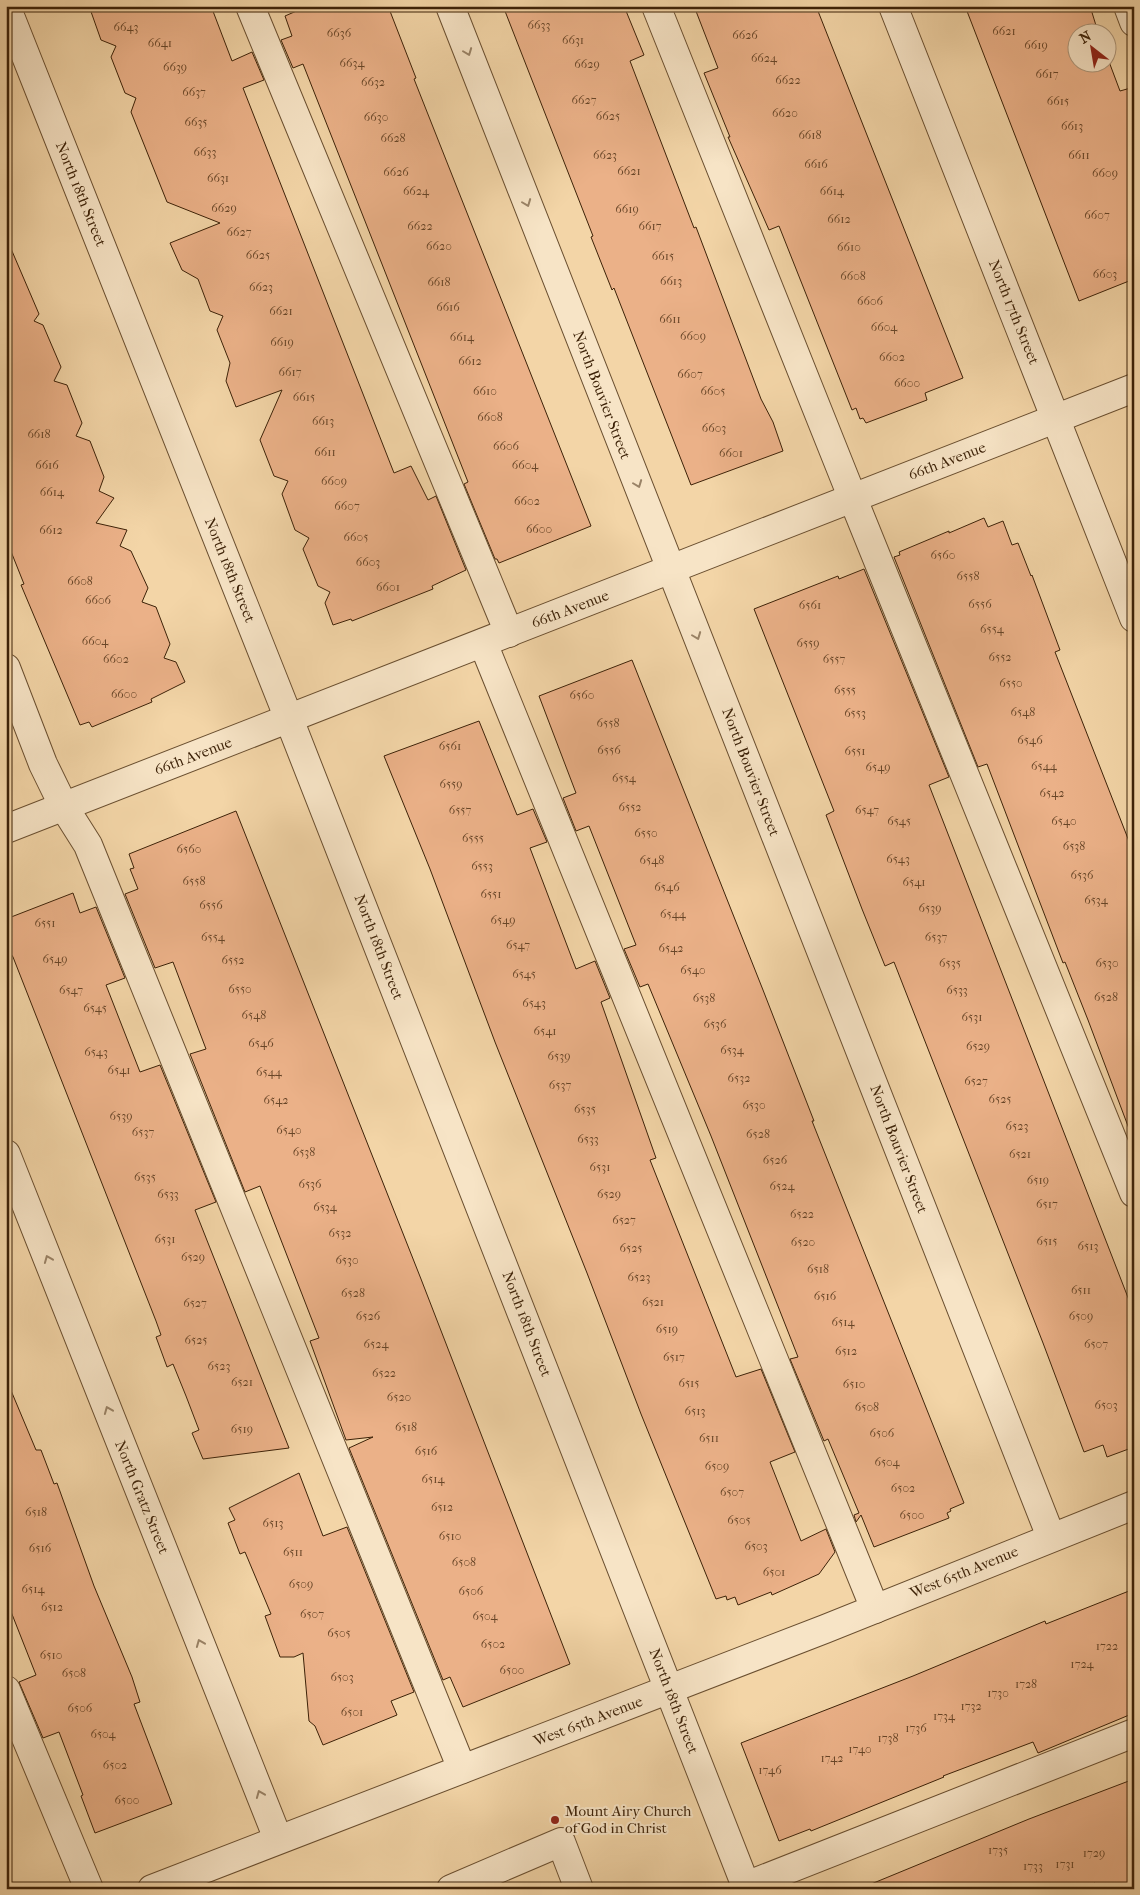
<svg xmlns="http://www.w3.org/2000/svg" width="1140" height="1895" font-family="'IM FELL French Canon',serif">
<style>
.building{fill:#ebb188;stroke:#3d2208}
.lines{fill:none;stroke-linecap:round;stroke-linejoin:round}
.minor-casing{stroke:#6a4f30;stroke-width:30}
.minor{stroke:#f7e4c6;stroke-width:28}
.oneway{stroke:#9a8367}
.poi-dot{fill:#8f2418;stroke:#f7e4c6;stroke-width:2}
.labels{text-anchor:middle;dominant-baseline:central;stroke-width:4;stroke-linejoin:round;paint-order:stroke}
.number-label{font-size:12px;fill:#684628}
.street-label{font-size:15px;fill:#3d2208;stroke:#f7e4c6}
.poi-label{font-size:15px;fill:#3d2208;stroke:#f7e4c6;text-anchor:start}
</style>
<rect width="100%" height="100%" fill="#f3d5a7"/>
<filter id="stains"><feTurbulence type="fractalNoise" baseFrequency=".004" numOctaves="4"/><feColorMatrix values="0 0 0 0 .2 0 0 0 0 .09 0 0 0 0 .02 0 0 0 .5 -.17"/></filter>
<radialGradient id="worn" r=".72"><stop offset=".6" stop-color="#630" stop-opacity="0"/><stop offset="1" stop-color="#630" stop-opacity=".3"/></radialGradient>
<!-- building -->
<g class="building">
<polygon points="89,6 211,6 232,61 252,52 264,80 243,88 394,473 411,466 428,500 436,496 466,570 432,586 433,589 352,621 351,619 333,625 325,603 330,592 318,586 303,549 309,538 295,530 282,494 288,481 274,476 260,440 282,390 236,407 226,381 230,363 217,330 223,316 210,311 198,279 182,270 170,243 220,223 167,202 131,112 136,98 125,93 111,57 116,46 101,40"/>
<polygon points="308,6 388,6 416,78 414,79 591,526 499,563 497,559 495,559 464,484 468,482 303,64 293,68 281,40 292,36 285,16"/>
<polygon points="503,6 624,6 644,55 630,61 694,228 696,227 761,399 773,422 783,451 691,485 614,288 612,290 591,237 593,236"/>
<polygon points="694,6 816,6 963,378 925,393 927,400 866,423 863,418 860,419 856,408 852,410 779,226 769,230 728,137 730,137 704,73 718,68"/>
<polygon points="965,6 1090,6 1098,32 1078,32 1078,62 1108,62 1108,59 1120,91 1134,87 1134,279 1079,301"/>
<polygon points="6,237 39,314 34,321 43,325 61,367 54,381 67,385 82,423 76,436 90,441 104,477 99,491 114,498 96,523 127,530 120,546 131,551 148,588 142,602 156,607 170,644 164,658 176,662 185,682 151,699 152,702 92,727 89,722 80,725 21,585 24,584 6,539"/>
<polygon points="984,518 988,527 1003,521 1012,545 1018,543 1031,576 1032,575 1060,650 1055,652 1134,854 1134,1133 1131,1134 1088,1020 1065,962 1063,963 987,764 978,767 894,557 900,555 899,552 949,531 949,533"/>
<polygon points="864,569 949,777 929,785 1134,1313 1134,1447 1107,1457 1103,1445 1084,1452 1043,1343 894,962 885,966 862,909 826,815 834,811 754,609 838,576 839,579"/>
<polygon points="632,660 763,990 814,1121 812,1121 964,1503 950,1509 951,1511 947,1513 949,1518 874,1547 861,1515 856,1522 854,1515 859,1513 828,1439 824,1441 790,1359 798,1357 711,1136 648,984 640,987 624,949 636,945 589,826 576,831 563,798 576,793 539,696"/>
<polygon points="479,721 517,815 533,809 547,842 530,848 576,969 595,961 610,998 601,1002 656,1158 650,1160 736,1377 761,1369 795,1452 770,1462 801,1541 826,1529 835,1552 819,1574 772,1595 771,1592 738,1605 735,1597 727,1600 726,1596 716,1599 641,1414 587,1273 495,1042 430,869 384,756"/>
<polygon points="236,811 421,1279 570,1664 463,1707 450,1677 443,1680 349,1448 373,1437 346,1440 310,1341 319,1338 260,1186 245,1192 190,1054 206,1049 173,962 155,968 125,894 138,889 130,869 134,868 129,854"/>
<polygon points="73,893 80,913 96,907 125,978 106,985 140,1072 160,1065 216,1202 195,1210 289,1448 203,1459 192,1433 199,1430 186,1396 173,1364 167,1367 156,1337 161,1335 156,1321 13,957 6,946 6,919"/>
<polygon points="7,1381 36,1450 41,1450 54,1484 57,1483 94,1586 132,1677 140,1702 134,1704 172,1804 95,1833 81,1796 83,1795 59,1732 43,1738 19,1682 36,1675 6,1599"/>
<polygon points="299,1473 323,1536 347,1527 414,1692 391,1701 397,1715 323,1745 315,1726 309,1721 303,1653 294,1657 280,1657 265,1616 271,1614 245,1552 240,1554 228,1523 235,1520 229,1508"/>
<polygon points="1134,1589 1134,1713 1038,1753 1033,1742 943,1776 944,1777 811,1831 810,1829 779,1841 741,1743 913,1676 1045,1621 1046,1624"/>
<polygon points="1134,1779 1134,1889 1097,1889 1095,1883 1081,1889 859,1889 1029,1819"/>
</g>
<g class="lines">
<!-- minor casing -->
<g class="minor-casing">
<g id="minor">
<polyline points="6,6 289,719 747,1889"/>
<polyline points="250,6 509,633"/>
<polyline points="450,6 1051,1537"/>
<polyline points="656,6 853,499 1134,1193"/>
<polyline points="893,6 1134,618"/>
<polyline points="1128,6 1134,22"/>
<polyline points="483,643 875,1609"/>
<polyline points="6,668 43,764 64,807 88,845 462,1769"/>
<polyline points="6,829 1134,388"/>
<polyline points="6,1154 278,1839"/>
<polyline points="6,1690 89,1889"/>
<polyline points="746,1886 1134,1733"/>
<polyline points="152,1889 825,1629 1134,1505"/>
<polyline points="451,1889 561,1842 579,1889"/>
</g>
</g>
<!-- minor -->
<use href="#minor" class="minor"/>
</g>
<!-- one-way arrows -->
<defs><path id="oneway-chevron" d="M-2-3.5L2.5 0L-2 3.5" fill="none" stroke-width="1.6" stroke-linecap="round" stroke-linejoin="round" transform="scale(1.25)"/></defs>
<g class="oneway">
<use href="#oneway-chevron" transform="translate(468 52) rotate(69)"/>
<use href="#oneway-chevron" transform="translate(527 203) rotate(69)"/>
<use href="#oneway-chevron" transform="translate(638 484) rotate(69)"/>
<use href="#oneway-chevron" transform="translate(697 636) rotate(69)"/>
<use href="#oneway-chevron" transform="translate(48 1259) rotate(-112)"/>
<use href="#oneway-chevron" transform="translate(108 1410) rotate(-112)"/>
<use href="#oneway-chevron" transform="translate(200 1643) rotate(-112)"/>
<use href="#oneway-chevron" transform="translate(260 1794) rotate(-112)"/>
</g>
<!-- markers -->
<circle class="poi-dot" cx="555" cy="1820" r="5"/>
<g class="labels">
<!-- number labels -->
<g class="number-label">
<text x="539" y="25">6633</text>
<text x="126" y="27">6643</text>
<text x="1004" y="31">6621</text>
<text x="339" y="33">6636</text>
<text x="745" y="35">6626</text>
<text x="573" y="40">6631</text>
<text x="160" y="43">6641</text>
<text x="1036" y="45">6619</text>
<text x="764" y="58">6624</text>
<text x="352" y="63">6634</text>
<text x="587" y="64">6629</text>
<text x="175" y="67">6639</text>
<text x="1047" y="74">6617</text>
<text x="788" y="80">6622</text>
<text x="373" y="82">6632</text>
<text x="194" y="92">6637</text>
<text x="584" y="100">6627</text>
<text x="1058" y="101">6615</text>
<text x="785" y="113">6620</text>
<text x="608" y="116">6625</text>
<text x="376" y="117">6630</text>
<text x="196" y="122">6635</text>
<text x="1072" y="126">6613</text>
<text x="810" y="135">6618</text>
<text x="393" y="138">6628</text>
<text x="205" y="152">6633</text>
<text x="605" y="155">6623</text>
<text x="1079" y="155">6611</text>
<text x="816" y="164">6616</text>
<text x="629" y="171">6621</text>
<text x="396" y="172">6626</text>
<text x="1105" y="173">6609</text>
<text x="218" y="178">6631</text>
<text x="416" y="191">6624</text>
<text x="832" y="191">6614</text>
<text x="224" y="208">6629</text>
<text x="627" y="209">6619</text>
<text x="1097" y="215">6607</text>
<text x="839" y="219">6612</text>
<text x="420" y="226">6622</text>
<text x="650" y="226">6617</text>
<text x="239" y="232">6627</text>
<text x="439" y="246">6620</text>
<text x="849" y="247">6610</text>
<text x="258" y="255">6625</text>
<text x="663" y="256">6615</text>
<text x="1105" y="274">6603</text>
<text x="853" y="276">6608</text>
<text x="671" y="281">6613</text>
<text x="439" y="282">6618</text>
<text x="261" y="287">6623</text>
<text x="870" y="301">6606</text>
<text x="448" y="307">6616</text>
<text x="281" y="311">6621</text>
<text x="670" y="319">6611</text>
<text x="884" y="327">6604</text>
<text x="693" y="336">6609</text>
<text x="462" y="337">6614</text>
<text x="282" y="342">6619</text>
<text x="892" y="357">6602</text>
<text x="470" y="361">6612</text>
<text x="290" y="372">6617</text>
<text x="690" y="374">6607</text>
<text x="907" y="383">6600</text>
<text x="485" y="391">6610</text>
<text x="713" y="391">6605</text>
<text x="304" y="397">6615</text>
<text x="490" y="417">6608</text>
<text x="323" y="421">6613</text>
<text x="714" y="428">6603</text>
<text x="39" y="434">6618</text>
<text x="506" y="446">6606</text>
<text x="325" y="452">6611</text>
<text x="731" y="453">6601</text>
<text x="47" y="465">6616</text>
<text x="525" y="465">6604</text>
<text x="334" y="481">6609</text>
<text x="52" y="492">6614</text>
<text x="527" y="501">6602</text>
<text x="347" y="506">6607</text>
<text x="539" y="529">6600</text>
<text x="51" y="530">6612</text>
<text x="356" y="537">6605</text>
<text x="943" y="555">6560</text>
<text x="368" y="562">6603</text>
<text x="968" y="576">6558</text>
<text x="80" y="581">6608</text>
<text x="388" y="587">6601</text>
<text x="98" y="600">6606</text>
<text x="980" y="604">6556</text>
<text x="810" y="605">6561</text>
<text x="992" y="629">6554</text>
<text x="95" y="641">6604</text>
<text x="808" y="643">6559</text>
<text x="1000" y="657">6552</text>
<text x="116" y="659">6602</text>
<text x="834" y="659">6557</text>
<text x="1011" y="683">6550</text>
<text x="845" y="690">6555</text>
<text x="124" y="694">6600</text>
<text x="582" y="695">6560</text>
<text x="1023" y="712">6548</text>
<text x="855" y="713">6553</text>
<text x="608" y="723">6558</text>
<text x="1030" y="740">6546</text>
<text x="450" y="746">6561</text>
<text x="609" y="750">6556</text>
<text x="855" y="751">6551</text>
<text x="1044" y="766">6544</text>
<text x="878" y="767">6549</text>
<text x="624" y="778">6554</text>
<text x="451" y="784">6559</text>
<text x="1052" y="793">6542</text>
<text x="630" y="807">6552</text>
<text x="460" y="810">6557</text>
<text x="867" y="810">6547</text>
<text x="899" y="821">6545</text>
<text x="1064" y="821">6540</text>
<text x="646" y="833">6550</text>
<text x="473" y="838">6555</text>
<text x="1074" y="846">6538</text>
<text x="189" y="849">6560</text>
<text x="898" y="859">6543</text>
<text x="652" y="860">6548</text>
<text x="482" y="866">6553</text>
<text x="1082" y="875">6536</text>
<text x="194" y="881">6558</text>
<text x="914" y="882">6541</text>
<text x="667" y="887">6546</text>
<text x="491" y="894">6551</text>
<text x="1096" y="900">6534</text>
<text x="211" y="905">6556</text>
<text x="930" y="908">6539</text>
<text x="673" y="914">6544</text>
<text x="503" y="920">6549</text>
<text x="45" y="923">6551</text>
<text x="213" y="937">6554</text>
<text x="936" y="937">6537</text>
<text x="518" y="945">6547</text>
<text x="671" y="948">6542</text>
<text x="55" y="959">6549</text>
<text x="233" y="960">6552</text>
<text x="950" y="963">6535</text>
<text x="1107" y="963">6530</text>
<text x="693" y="970">6540</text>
<text x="524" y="974">6545</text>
<text x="240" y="989">6550</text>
<text x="71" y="990">6547</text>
<text x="957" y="990">6533</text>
<text x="1106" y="997">6528</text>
<text x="704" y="998">6538</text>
<text x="534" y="1003">6543</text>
<text x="95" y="1008">6545</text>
<text x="254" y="1015">6548</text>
<text x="972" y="1017">6531</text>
<text x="715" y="1024">6536</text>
<text x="545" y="1031">6541</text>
<text x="261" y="1043">6546</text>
<text x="978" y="1046">6529</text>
<text x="732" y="1050">6534</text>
<text x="96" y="1052">6543</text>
<text x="559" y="1056">6539</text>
<text x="119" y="1070">6541</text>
<text x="269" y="1072">6544</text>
<text x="739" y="1078">6532</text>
<text x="976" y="1081">6527</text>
<text x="560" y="1085">6537</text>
<text x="1000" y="1099">6525</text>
<text x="276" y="1100">6542</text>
<text x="754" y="1105">6530</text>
<text x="585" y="1109">6535</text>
<text x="121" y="1116">6539</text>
<text x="1017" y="1126">6523</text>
<text x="289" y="1130">6540</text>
<text x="143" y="1132">6537</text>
<text x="758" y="1134">6528</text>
<text x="588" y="1139">6533</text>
<text x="304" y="1152">6538</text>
<text x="1020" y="1154">6521</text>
<text x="775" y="1160">6526</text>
<text x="600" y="1167">6531</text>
<text x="145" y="1177">6535</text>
<text x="1038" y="1180">6519</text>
<text x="310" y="1184">6536</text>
<text x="782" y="1186">6524</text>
<text x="168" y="1194">6533</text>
<text x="609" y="1194">6529</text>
<text x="1047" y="1204">6517</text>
<text x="325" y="1207">6534</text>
<text x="802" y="1214">6522</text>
<text x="624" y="1220">6527</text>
<text x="340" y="1233">6532</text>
<text x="165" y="1239">6531</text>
<text x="1047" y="1241">6515</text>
<text x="803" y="1242">6520</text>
<text x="1088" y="1246">6513</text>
<text x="631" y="1248">6525</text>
<text x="193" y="1257">6529</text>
<text x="347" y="1260">6530</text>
<text x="818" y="1269">6518</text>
<text x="639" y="1277">6523</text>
<text x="1081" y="1290">6511</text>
<text x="353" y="1293">6528</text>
<text x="825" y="1296">6516</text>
<text x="653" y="1302">6521</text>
<text x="195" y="1303">6527</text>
<text x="368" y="1316">6526</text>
<text x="1081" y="1316">6509</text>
<text x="843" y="1322">6514</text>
<text x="667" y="1329">6519</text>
<text x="196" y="1340">6525</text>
<text x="376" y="1344">6524</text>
<text x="1096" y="1344">6507</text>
<text x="846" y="1351">6512</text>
<text x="674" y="1357">6517</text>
<text x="219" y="1366">6523</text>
<text x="384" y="1373">6522</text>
<text x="242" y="1382">6521</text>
<text x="689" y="1383">6515</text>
<text x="854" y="1384">6510</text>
<text x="399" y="1397">6520</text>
<text x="1106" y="1405">6503</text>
<text x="867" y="1407">6508</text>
<text x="695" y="1411">6513</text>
<text x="406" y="1427">6518</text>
<text x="242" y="1429">6519</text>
<text x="882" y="1433">6506</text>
<text x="709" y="1438">6511</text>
<text x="426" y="1451">6516</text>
<text x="887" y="1462">6504</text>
<text x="717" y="1466">6509</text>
<text x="433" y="1479">6514</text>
<text x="903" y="1488">6502</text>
<text x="732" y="1492">6507</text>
<text x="442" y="1507">6512</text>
<text x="36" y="1512">6518</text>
<text x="912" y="1515">6500</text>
<text x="739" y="1520">6505</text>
<text x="273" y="1523">6513</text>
<text x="450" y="1536">6510</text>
<text x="756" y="1546">6503</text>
<text x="40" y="1548">6516</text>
<text x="293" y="1552">6511</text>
<text x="464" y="1562">6508</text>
<text x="774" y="1572">6501</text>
<text x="301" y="1584">6509</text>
<text x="33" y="1589">6514</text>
<text x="471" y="1591">6506</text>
<text x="52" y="1607">6512</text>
<text x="312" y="1614">6507</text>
<text x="485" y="1616">6504</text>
<text x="339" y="1633">6505</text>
<text x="493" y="1644">6502</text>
<text x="1107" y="1646">1722</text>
<text x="51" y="1655">6510</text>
<text x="1082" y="1664">1724</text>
<text x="512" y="1670">6500</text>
<text x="74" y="1673">6508</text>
<text x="342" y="1677">6503</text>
<text x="1026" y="1684">1728</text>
<text x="998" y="1693">1730</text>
<text x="971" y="1706">1732</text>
<text x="80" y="1708">6506</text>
<text x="352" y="1712">6501</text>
<text x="944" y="1716">1734</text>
<text x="916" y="1728">1736</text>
<text x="103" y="1734">6504</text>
<text x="888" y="1738">1738</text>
<text x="860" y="1749">1740</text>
<text x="832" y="1758">1742</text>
<text x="115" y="1765">6502</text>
<text x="770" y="1770">1746</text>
<text x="127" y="1800">6500</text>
<text x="998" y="1850">1735</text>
<text x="1094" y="1853">1729</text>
<text x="1065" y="1864">1731</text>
<text x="1033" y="1866">1733</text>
</g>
<!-- street labels -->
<g class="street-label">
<text transform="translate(81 194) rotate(68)">North 18th Street</text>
<text transform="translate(1014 312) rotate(68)">North 17th Street</text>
<text transform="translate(602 395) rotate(69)">North Bouvier Street</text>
<text transform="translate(947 461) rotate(-21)">66th Avenue</text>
<text transform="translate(230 570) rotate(68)">North 18th Street</text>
<text transform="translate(570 609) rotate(-21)">66th Avenue</text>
<text transform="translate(193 756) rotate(-21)">66th Avenue</text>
<text transform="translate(751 772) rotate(69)">North Bouvier Street</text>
<text transform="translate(379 947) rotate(69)">North 18th Street</text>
<text transform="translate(899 1149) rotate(69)">North Bouvier Street</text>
<text transform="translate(527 1324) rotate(69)">North 18th Street</text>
<text transform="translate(142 1497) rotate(68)">North Gratz Street</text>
<text transform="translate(964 1572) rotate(-22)">West 65th Avenue</text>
<text transform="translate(674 1701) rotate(69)">North 18th Street</text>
<text transform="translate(588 1721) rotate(-21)">West 65th Avenue</text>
</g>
<!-- poi labels -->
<g class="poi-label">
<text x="565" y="1811">Mount Airy Church<tspan x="565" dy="17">of God in Christ</tspan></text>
</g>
</g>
<!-- margin -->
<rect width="1140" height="1895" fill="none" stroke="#f3d5a7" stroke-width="25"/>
<rect x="8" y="8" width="1125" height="1880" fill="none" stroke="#3d2208" stroke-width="2.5"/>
<rect x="12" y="12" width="1115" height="1870" fill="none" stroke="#3d2208"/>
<!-- north arrow -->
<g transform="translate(1092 48) rotate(329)"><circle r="24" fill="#f7e4c6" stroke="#ad967a"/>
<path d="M0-4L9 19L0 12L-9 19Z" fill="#8f2418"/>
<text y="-8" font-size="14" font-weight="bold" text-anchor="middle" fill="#3d2208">N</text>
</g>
<rect width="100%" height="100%" filter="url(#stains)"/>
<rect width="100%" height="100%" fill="url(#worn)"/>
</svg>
